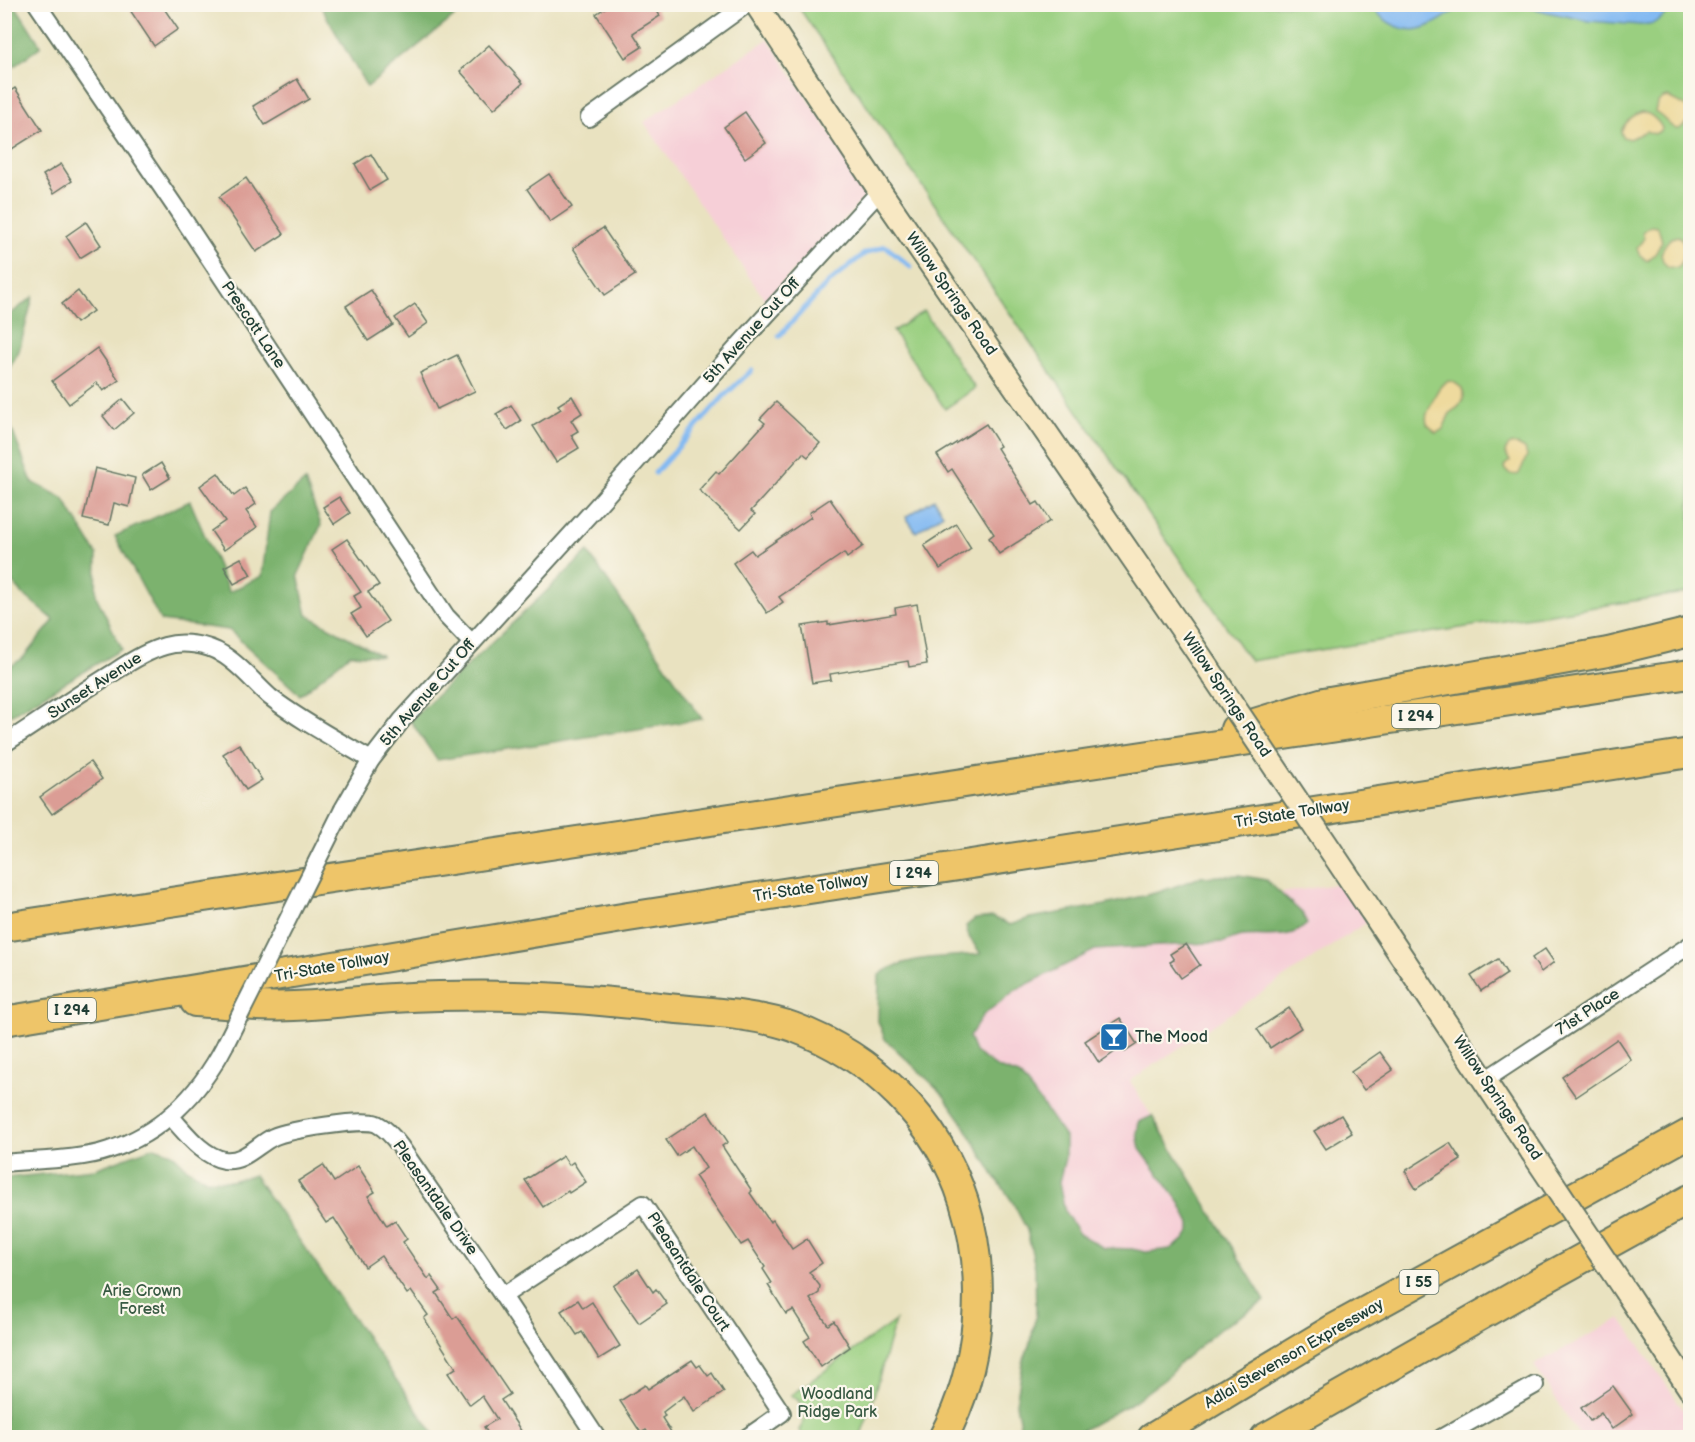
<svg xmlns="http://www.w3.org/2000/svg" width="1695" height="1442" font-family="'Balsamiq Sans',sans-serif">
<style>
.built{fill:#f6cfd7}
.green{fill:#9acf80;stroke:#5c865a;stroke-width:1.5}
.forest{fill:#7bb26e;stroke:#4d7851;stroke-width:1.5}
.sand{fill:#eeda9e;stroke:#868c69;stroke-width:1.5}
.water{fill:#82b9f2;stroke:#507b93;stroke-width:1.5}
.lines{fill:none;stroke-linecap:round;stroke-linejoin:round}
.stream{stroke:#82b9f2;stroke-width:5}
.building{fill:#db9d95}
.street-casing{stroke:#667765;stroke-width:20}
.secondary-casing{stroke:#667765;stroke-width:26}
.highway-casing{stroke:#667765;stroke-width:32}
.street{stroke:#fff;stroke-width:16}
.secondary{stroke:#f8e8c3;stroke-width:22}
.highway{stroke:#eec569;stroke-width:28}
.street-bridge-casing{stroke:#667765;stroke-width:20;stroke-linecap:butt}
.secondary-bridge-casing{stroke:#667765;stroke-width:26;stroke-linecap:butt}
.street-bridge{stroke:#fff;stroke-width:16}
.secondary-bridge{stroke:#f8e8c3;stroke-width:22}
.labels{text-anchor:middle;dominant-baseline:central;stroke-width:4.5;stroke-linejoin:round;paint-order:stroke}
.shield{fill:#fbf7ec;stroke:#61756b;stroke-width:1.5}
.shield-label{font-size:15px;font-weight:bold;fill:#1f3d34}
.street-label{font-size:16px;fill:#1f3d34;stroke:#fbf7ec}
.poi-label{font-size:16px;fill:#1f3d34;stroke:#fbf7ec;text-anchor:start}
.park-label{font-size:16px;fill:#385a43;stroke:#fbf7ec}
</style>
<rect width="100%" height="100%" fill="#fbf7ec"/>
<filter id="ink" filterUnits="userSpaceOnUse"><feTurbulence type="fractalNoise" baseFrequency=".0167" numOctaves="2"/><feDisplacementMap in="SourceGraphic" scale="12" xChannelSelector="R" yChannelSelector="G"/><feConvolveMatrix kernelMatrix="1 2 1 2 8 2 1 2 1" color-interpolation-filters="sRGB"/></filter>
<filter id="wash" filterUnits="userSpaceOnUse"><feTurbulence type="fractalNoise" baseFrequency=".008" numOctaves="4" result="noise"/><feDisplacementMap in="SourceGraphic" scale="24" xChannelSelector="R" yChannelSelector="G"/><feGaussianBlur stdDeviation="1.35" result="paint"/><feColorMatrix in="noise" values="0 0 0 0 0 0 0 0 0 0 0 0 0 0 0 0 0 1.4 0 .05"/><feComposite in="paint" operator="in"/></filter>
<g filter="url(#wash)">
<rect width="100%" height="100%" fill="#e9e2c0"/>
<!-- built -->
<g class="built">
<polygon points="768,39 870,193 765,300 644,122"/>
<polygon points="1342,883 1367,922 1130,1081 1220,1227 1091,1304 922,1017 982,970 985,942"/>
<polygon points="1621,1318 1690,1420 1690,1437 1580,1437 1534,1365"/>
</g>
<!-- green -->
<g class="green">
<polygon points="797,5 1690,5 1690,592 1250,661"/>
<polygon points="924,311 975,388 945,409 893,331"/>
<path d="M895,1321l-26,92 -9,24h-57l-4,-7c10,-13 6,-27 -8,-35z"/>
</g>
<!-- forest -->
<g class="forest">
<polygon points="5,4 15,5 41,46 5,73"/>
<polygon points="458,4 462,10 367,87 320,5"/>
<polygon points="33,297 19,351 5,376 5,318"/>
<polygon points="4,409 32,482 63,498 97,554 96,596 122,649 12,714 5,715 5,670 23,658 54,620 23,594 5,575"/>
<polygon points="305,481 321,525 298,575 307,615 382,656 350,654 300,695 229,630 161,621 115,536 190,501 229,592 262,576 270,512"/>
<polygon points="588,552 702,719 437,760 410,720"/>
<path d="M1239,875l27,5 37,34 4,10c-19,19 -45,8 -69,13 -5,1 -10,4 -14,5l-129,8 -79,40 -33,25 -14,22 6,15 23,16 21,7 23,29 23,33v21l-6,24 6,30 14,22 25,14 28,1 14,3 24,-3 14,-9 6,-9v-7l-10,-21 -40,-54 -3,-16 2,-11 13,-6 113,185 -44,27 -38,32 -18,19 -32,23 -63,35h-48l-6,-34 7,-40 8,-23 5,-26 -1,-47 -8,-37 -15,-29 -18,-26 -33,-55 -20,-28 -56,-53 -7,-18 1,-46c24,-20 72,-18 102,-21l-12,-17 -3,-11 9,-7 18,-2 17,8 20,-7 75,-13 54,-13 42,-15z"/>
<polygon points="154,1147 172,1153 188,1169 208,1180 231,1181 254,1175 436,1437 5,1437 5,1178 95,1169"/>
</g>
<!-- sand -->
<g class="sand">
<path d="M1668,97l16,8 6,6 -1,9c-12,15 -15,9 -25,-1 -3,-3 -6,-5 -9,-7l2,-9 6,-5z"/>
<path d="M1642,112c8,1 16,8 20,16l-1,3 -7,3 -8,-3 -16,8 -7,-2 -2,-5c2,-8 13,-18 21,-20z"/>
<polygon points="1651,226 1658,227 1662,241 1655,254 1647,261 1639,254 1637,248 1644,238 1642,232"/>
<path d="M1678,236c11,6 7,23 0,32l-10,-1 -5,-6 -2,-7c2,-8 8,-17 17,-18z"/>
<path d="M1449,381c13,3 20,14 10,25 -2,3 -6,4 -8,6 -4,5 -5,13 -9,18l-6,3 -9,-9c-3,-10 3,-15 6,-24 4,-9 6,-15 16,-19z"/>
<path d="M1516,444l9,5 2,7 -8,18c-6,2 -13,-1 -15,-6l1,-3 5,-4 -5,-8c1,-6 5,-9 11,-9z"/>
</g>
<!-- water -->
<g class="water">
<polygon points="1668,4 1666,14 1661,18 1654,23 1641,25 1589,21 1547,12 1521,5"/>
<path d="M1370,5h103c-18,2 -26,13 -42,20 -24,12 -46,-1 -61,-20z"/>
<polygon points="934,499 943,514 916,532 906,517"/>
</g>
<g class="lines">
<!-- stream -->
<g class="stream">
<polyline points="779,336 827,284 864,254 885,246 911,267"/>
<polyline points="655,473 724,396 752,370"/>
</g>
</g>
<g id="blocks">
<!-- building -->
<g class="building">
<polygon points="126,4 161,4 178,29 154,46"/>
<polygon points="611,4 653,4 660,16 633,33 642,47 625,58 596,14"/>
<polygon points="489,45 523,83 494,109 460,71"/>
<polygon points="297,79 309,99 265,125 253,106"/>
<polygon points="15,88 42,130 4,154 4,95"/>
<polygon points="745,112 766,143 745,158 724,127"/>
<polygon points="371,154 387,180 370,190 355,164"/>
<polygon points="61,164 72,181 54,193 43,175"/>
<polygon points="549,174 572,207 550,222 527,189"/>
<polygon points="246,178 284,234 256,252 219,197"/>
<polygon points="86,222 101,245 80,258 66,236"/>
<polygon points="603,228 635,275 605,295 573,248"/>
<polygon points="371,290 393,325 368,341 346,306"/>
<polygon points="78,291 93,311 76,323 62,304"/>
<polygon points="415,304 428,323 408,337 395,318"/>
<polygon points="97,348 119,380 103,391 97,383 69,404 52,381"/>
<polygon points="457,355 475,391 437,409 420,373"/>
<polygon points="572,396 582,413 571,420 578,431 571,435 579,448 556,462 533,426 561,409 558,405"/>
<polygon points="123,399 134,413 114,430 103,416"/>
<polygon points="776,402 820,443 808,457 803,453 751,511 755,514 741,529 699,490 716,471 719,474 765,423 760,419"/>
<polygon points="511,405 521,421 507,430 496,414"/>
<polygon points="986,424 1000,446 997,448 1033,505 1038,502 1050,521 999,554 989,538 994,534 952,469 948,472 937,455"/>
<polygon points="161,463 170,478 151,490 142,475"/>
<polygon points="95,468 135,478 129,507 114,503 109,525 83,519"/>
<polygon points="218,473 234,496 245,488 256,504 246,511 257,527 224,550 211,531 225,521 200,486"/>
<polygon points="339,497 350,513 334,524 323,507"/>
<polygon points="830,499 863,546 847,558 844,553 779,597 783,602 767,613 733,563 751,550 755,555 811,517 809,513"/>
<polygon points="956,524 971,548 940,569 924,545"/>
<polygon points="347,539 379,585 368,592 388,621 366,636 351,614 361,608 354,596 361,592 332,549"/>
<polygon points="241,558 251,575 234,584 224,567"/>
<polygon points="917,604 927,664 909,667 908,661 830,674 831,680 812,683 802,626 828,622 828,625 896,614 895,608"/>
<polygon points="239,744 262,780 246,790 223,754"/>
<polygon points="90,762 102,779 52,814 40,797"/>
<polygon points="1186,944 1200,965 1181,978 1170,962 1174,960 1170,954"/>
<polygon points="1545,949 1554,962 1541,972 1532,958"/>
<polygon points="1498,959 1507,974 1481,991 1471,976"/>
<polygon points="1289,1008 1301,1028 1270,1048 1257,1029"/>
<polygon points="1120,1018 1137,1044 1125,1052 1122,1047 1099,1063 1085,1041"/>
<polygon points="1617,1039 1631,1060 1576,1097 1562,1077"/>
<polygon points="1380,1052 1393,1070 1364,1090 1351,1072"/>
<polygon points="708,1112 728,1142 722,1146 752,1191 750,1193 770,1222 773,1220 792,1249 807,1239 822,1263 809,1272 820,1286 819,1293 810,1299 828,1325 834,1321 850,1347 821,1367 804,1341 810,1337 793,1310 786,1314 768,1285 772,1283 763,1269 765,1267 748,1241 741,1245 695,1176 706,1168 692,1146 677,1156 666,1140"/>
<polygon points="1341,1115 1352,1133 1326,1149 1314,1131"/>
<polygon points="1450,1143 1461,1160 1416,1189 1405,1171"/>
<polygon points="563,1156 569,1165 573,1162 586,1182 569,1193 568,1191 543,1207 525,1180"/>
<polygon points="323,1165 334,1182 358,1166 375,1192 368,1196 387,1226 395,1221 407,1239 403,1242 428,1279 431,1276 441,1290 436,1293 453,1319 457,1316 510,1394 501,1400 525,1437 490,1437 484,1427 497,1419 482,1396 470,1405 448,1373 456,1368 424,1318 428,1315 411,1291 407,1294 381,1256 365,1267 334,1218 326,1223 298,1181"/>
<polygon points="638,1269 653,1292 656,1289 667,1304 639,1323 613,1286"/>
<polygon points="578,1300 583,1308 592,1302 620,1346 599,1359 582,1332 577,1335 561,1311"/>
<polygon points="692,1360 697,1367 700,1365 708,1376 712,1373 724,1392 694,1412 684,1396 663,1412 665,1416 662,1418 671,1432 662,1437 651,1437 646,1430 641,1433 620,1401 645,1385 648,1389"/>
<polygon points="1613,1386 1633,1414 1612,1429 1601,1413 1590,1421 1581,1408"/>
</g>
</g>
</g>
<g filter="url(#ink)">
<use href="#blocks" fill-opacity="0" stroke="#667765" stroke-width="1.5"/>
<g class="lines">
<!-- street casing -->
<g class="street-casing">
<g id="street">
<polyline points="37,4 176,208 446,616 472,643"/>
<polyline points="589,118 747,4"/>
<path d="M4,744c38,-24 74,-50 112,-73 15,-10 31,-20 49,-25 17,-5 42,-2 57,8 19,11 32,29 48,43 31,24 67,43 101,63"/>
<polyline points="343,809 371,760 402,720 598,505 740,344 880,191"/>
<polyline points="1485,1080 1690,945"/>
<path d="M171,1117c14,15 31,39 53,43 19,3 33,-15 49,-23 15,-7 90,-19 104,-13 10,5 17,14 23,22l103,150 94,142"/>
<path d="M4,1163c32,-3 76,-3 105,-13 53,-17 91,-57 116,-105"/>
<polyline points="503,1296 643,1204 782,1413 746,1438"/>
<polyline points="1441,1438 1535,1385"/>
</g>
</g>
<!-- secondary casing -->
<g class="secondary-casing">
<g id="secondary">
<polyline points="756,4 880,191 1194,647"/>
<polyline points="1370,909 1532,1152"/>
<polyline points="1626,1292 1690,1389"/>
</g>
</g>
<!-- highway casing -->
<g class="highway-casing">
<g id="highway">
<polyline points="1235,729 1324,702 1608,652 1690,632"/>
<polyline points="4,927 1690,674"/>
<path d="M195,1002c32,2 66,6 99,4 33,-1 66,-6 99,-8 40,-2 81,-3 121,-2 51,1 103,6 154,12 39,4 88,6 125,19 81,30 145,93 171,175 24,77 17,164 -21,236"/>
<polyline points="4,1021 628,917 1690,753"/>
<polyline points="1152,1438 1333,1329 1690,1133"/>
<polyline points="1265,1438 1534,1285 1690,1199"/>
</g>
</g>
<!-- street -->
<use href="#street" class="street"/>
<!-- secondary -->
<use href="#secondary" class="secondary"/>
<!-- highway -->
<use href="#highway" class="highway"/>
<!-- street-bridge casing -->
<g class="street-bridge-casing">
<polyline id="street-bridge" points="225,1045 343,809"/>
</g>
<!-- secondary-bridge casing -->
<g class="secondary-bridge-casing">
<g id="secondary-bridge">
<polyline points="1194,647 1370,909"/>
<polyline points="1532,1152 1626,1292"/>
</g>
</g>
<!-- street-bridge -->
<use href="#street-bridge" class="street-bridge"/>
<!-- secondary-bridge -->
<use href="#secondary-bridge" class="secondary-bridge"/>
</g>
</g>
<!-- icons -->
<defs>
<g id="bar-square" transform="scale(1.5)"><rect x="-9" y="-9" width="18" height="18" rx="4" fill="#1f6fb2" stroke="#fbf7ec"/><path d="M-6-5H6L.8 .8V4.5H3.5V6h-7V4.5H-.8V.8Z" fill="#fff"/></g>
</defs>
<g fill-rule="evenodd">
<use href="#bar-square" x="1114" y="1037"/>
</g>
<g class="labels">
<!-- shield labels -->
<g class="shield">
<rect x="1392" y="704" width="48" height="24" rx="4.5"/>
<rect x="890" y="861" width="48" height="24" rx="4.5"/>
<rect x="48" y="998" width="48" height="24" rx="4.5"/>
<rect x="1399.5" y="1270" width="39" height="24" rx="4.5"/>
</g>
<g class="shield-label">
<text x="1416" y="716">I 294</text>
<text x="914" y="873">I 294</text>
<text x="72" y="1010">I 294</text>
<text x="1419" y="1282">I 55</text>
</g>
<!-- street labels -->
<g class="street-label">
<text transform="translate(951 294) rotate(55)">Willow Springs Road</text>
<text transform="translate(253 325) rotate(56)">Prescott Lane</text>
<text transform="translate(752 331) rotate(-48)">5th Avenue Cut Off</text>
<text transform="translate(95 686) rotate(-33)">Sunset Avenue</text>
<text transform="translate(428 693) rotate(-49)">5th Avenue Cut Off</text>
<text transform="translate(1226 695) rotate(56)">Willow Springs Road</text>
<text transform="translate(1292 814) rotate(-9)">Tri-State Tollway</text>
<text transform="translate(811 888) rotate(-9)">Tri-State Tollway</text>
<text transform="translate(332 967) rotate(-10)">Tri-State Tollway</text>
<text transform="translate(1588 1012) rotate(-33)">71st Place</text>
<text transform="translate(1497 1098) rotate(56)">Willow Springs Road</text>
<text transform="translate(435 1198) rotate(55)">Pleasantdale Drive</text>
<text transform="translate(688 1272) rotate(57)">Pleasantdale Court</text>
<text transform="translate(1294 1354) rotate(-30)">Adlai Stevenson Expressway</text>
</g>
<!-- poi labels -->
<g class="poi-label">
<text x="1135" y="1037">The Mood</text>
</g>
<!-- park labels -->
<g class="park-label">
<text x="142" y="1291">Arie Crown<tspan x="142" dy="18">Forest</tspan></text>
<text x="837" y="1394">Woodland<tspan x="837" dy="18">Ridge Park</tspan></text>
</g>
</g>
<!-- margin -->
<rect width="1695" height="1442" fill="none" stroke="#fbf7ec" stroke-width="24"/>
</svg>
